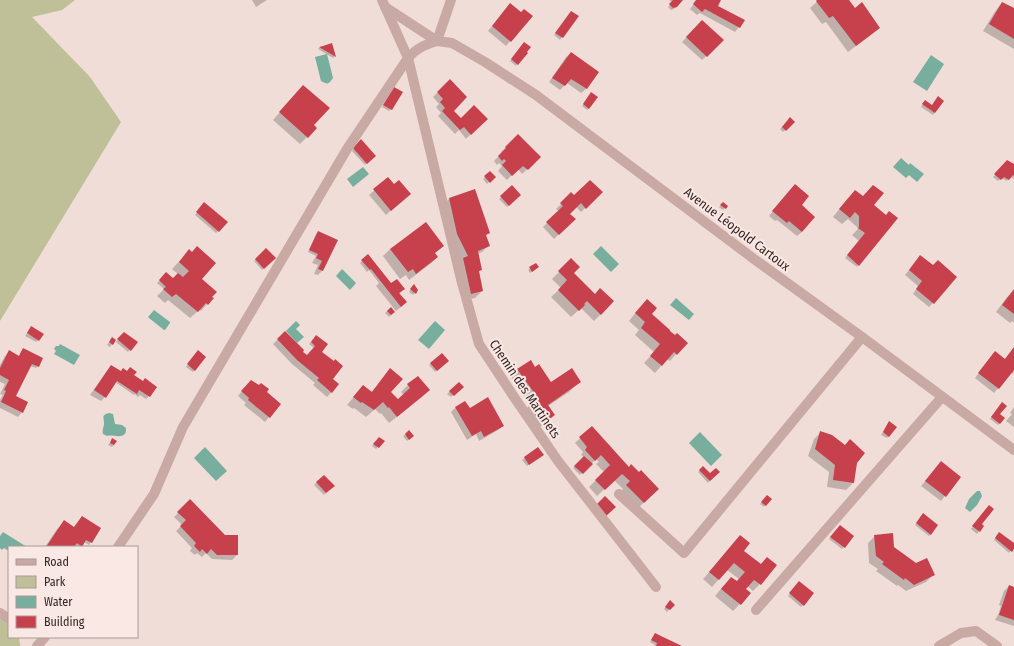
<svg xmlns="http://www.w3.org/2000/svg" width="1014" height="646" font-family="'Fira Sans Condensed',sans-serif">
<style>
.green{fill:#bfbf98}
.water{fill:#77ae9e}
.shadow{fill:#0003}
.building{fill:#c6414c}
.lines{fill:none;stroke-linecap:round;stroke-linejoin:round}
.minor{stroke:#c9a9a4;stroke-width:10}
.labels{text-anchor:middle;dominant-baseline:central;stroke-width:4;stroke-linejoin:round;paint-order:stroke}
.street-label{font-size:13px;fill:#342626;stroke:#f9e8e4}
</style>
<rect width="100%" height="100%" fill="#f1ddd8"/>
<!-- green -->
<g class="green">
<polygon points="0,0 75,0 62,10 32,17 90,77 121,122 0,321"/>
<polygon points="0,619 9,625 9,637 19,637 20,644 20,646 0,646"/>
</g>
<!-- water -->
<g class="water">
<path d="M327,54l6,24c-4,6 -5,7 -12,3l-6,-24z"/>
<polygon points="931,55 944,64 927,91 913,82"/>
<polygon points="901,158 909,165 910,163 924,174 917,182 909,175 906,178 893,167"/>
<polygon points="363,167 369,174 353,187 347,179"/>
<polygon points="601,246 619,264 611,272 593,254"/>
<polygon points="342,269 356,283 350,290 336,276"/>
<polygon points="676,298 694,314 689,320 670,305"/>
<polygon points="154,310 170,322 170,323 165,330 164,330 149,318 148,317"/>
<polygon points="296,321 300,325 296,329 304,337 297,343 286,331"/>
<polygon points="435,321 445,330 429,349 418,340"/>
<polygon points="60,344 80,355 74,365 54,354 56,351 54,349 56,346 59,346"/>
<path d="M109,413l4,1 2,10 7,1 4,3c1,13 -12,6 -19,8l-4,-2c-1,-4 1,-7 1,-11 0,-6 -3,-8 5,-10z"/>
<polygon points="700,432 722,455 711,466 689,443"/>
<polygon points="205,447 227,471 216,481 194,458"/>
<polygon points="977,491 980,491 982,496 977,505 970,512 965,508 969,499"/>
<polygon points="3,532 27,547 9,547 9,551 4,548 2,550 0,548 0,536"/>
</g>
<!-- shadow -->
<g class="shadow">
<polygon points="252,0 267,0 256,7"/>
<polygon points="669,0 682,0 674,9 671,10 668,7 672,2"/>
<polygon points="697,0 720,0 717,6 739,27 735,32 700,13 697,15 690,9"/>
<polygon points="819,0 848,0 855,9 879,27 872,34 848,52 826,22 822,24 810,8"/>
<polygon points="1000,5 1014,10 1014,49 983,31 994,13"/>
<polygon points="506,9 531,16 506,46 488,31"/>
<polygon points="571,12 577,17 560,40 554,35"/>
<polygon points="698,25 723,40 702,60 682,42"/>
<polygon points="331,44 335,56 333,58 318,49 319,48"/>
<polygon points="522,45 517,64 516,66 510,61"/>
<polygon points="571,53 598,73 586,89 581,93 567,83 560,90 549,82 566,57"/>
<polygon points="450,80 452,111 461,119 486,119 466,139 459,130 455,134 438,116 441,113 436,107 439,104 433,97"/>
<polygon points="303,86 313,125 316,128 300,144 273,120"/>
<polygon points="393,90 391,109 389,111 382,107"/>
<polygon points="590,95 589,108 587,110 582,106"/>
<polygon points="938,97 943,101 933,115 921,107 923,103 932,106"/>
<polygon points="790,119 793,122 783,132 780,129"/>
<polygon points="518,135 540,157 522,174 518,169 507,180 498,171 502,166 499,163 497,165 494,161 502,153 501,152"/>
<polygon points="359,142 375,156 365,165 352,151"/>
<polygon points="1008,161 1014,165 1014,177 1013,179 1011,177 1006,181 1002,178 998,181 993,177"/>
<polygon points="490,172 494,177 487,184 483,179"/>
<polygon points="388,178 394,186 409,194 386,215 369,195"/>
<polygon points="512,187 520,195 507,207 499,199"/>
<polygon points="790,190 800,205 802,232 797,236 777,220 775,221 769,216"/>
<polygon points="602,192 581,212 576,207 569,214 574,219 554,239 543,227 559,211 556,209 571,194 574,197"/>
<polygon points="848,198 872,205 885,216 858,265 857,267 845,258 859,241 852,235 858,229 857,227 848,219 842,224 833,217"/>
<polygon points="449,199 489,232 485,236 489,245 482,252 477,254 480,270 478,272 482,291 475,298 464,300 442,206"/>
<polygon points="723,203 727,206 723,210 719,207"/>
<polygon points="204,204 226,222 216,233 195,215"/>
<polygon points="318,232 336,241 322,271 318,275 314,274 318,265 312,263 316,256 308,252 316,234"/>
<polygon points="266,249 274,258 262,270 254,261"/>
<polygon points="390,249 434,254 437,257 430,264 409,280 406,275 400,279 383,256"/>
<polygon points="189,251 200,279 212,298 201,311 199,310 190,318 168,300 165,303 157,296 164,289 157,283 166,274 173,279 178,274 172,269"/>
<polygon points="368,256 391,284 404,289 399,294 401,307 396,311 376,286 379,283 369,270 367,272 360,263"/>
<polygon points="571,260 573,273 595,295 613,302 594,321 581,308 571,317 551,297 561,288 552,279"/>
<polygon points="916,261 933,267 933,303 929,307 913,294 918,286 905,275"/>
<polygon points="535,264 536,269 530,273 528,270"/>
<polygon points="412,287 417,290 413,295 409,292"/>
<polygon points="1014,291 1014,323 1012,321 1010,323 996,312 1007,297"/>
<polygon points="640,307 651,314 676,354 670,361 667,359 655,373 644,363 654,352 635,335 639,330 629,321"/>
<polygon points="391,308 394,312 389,317 385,313"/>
<polygon points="31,327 38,340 36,342 25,336"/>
<polygon points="285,332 301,352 307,356 314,348 309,344 316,336 331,379 338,385 327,397 313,385 315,383 292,364 273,344"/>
<polygon points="124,333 130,350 128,352 116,342"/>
<polygon points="112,338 115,340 110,347 107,345"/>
<polygon points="1014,347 1014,372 1012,374 1011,373 994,393 975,378 991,357 1005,359"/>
<polygon points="21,351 38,366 36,368 30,366 15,397 22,412 18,417 0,408 0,400 3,395 0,394 5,384 0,382 0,365 5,356 9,352 19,356"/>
<polygon points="196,354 195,370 193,372 186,367"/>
<polygon points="442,354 448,361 435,372 429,365"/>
<polygon points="111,366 120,372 133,376 143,382 155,387 149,396 146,399 140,395 138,397 135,394 134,395 115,382 105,397 101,401 90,395 107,371"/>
<polygon points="535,368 550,382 574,387 569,392 548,406 554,415 547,422 534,431 522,413 530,405 511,377 518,370"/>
<polygon points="388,372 390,392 398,400 404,395 401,392 408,385 429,390 422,397 389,423 381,413 380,414 375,409 366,417 354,408 353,409 347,405 363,386 371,392 378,385 378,384"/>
<polygon points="459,383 463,387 451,397 447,394"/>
<polygon points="247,385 266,392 280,404 265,422 244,405 246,403 238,396"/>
<polygon points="465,402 470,409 503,425 498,430 479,441 476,434 467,440 451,412 455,408"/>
<polygon points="1000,405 999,415 1004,418 998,425 990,419"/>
<polygon points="1014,407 1014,427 1006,421 1012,414 1010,413"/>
<polygon points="889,422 889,436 887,438 881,435"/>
<polygon points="592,427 612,448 611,449 651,496 637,509 620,492 623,489 614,480 597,496 589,487 604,472 596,464 599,462 596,459 580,475 573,468 584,457 581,455 583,452 575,443"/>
<polygon points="409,432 413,436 407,441 403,436"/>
<polygon points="821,432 856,463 853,483 846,490 827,487 829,472 808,456 814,439"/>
<polygon points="379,438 383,441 376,449 372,446"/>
<polygon points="112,440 114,445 112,447 108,445"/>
<polygon points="538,448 540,457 527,466 522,460"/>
<polygon points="941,462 945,496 941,501 921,486"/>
<polygon points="703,467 710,474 718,472 708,483 698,472"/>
<polygon points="324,476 333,486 324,495 314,485"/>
<polygon points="767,497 770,499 764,507 760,504"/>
<polygon points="190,501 237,555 232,560 212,559 206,553 202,557 197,553 195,555 190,551 192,548 176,531 182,525 174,517"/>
<polygon points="987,508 981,525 983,526 977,534 971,529"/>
<polygon points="921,517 931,534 929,536 915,525"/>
<polygon points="64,522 73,528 100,529 89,545 84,542 80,547 45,547 57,529"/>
<polygon points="838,529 844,547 842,549 829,539"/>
<polygon points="997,535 1014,545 1014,547 1009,553 994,540"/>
<polygon points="875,536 893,547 933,575 926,582 906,591 898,585 897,586 876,571 878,569 869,563 868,543"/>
<polygon points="732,546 742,551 760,565 767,558 760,584 753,591 747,586 745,589 740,604 733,611 715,596 724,585 736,582 739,579 727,570 712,587 703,579"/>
<polygon points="797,584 803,605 801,607 788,596"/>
<polygon points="1009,586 1014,588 1014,626 995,620 998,615 1001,606 999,605 1004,591"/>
<polygon points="668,604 673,605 667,612 664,609"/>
<polygon points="655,634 679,646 654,646 655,645 650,642"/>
</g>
<!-- building -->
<g class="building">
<polygon points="673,0 683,0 677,7 673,8 669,4"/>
<polygon points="696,0 721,0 718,6 745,20 740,28 705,9 702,12 693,4"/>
<polygon points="817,0 849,0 855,8 862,2 880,28 856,46 833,16 829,18 816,1"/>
<polygon points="1002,2 1014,8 1014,39 989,24"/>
<polygon points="510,3 521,12 524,9 533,16 511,42 492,26"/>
<polygon points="571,11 579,16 563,38 555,33"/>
<polygon points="702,20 724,40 707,57 686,37"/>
<polygon points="524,42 531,47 527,52 528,53 518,65 511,59"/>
<polygon points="332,43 336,57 319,47 323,46"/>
<polygon points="571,52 599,72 587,89 571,79 565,86 552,78"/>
<polygon points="450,79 467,97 454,111 461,118 474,105 488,119 471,135 464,127 460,130 442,111 445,108 440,102 443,99 437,92"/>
<polygon points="303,85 330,108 314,125 317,128 308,138 279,112"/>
<polygon points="394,87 403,92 392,110 383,105"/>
<polygon points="591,92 598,97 589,109 583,104"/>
<polygon points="938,96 944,101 935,113 922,104 925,100 932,105"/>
<polygon points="790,117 795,122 786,131 782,127"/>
<polygon points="518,134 541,157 528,170 523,166 512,176 502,165 506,161 504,159 502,161 498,156 506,148 505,147"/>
<polygon points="361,139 376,156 367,164 353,148"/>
<polygon points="1007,160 1014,164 1014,176 1013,175 1009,180 1004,177 1001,180 994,174"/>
<polygon points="490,171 496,177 490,183 484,176"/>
<polygon points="388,177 394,184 399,180 411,194 391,211 373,189"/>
<polygon points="590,180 603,192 586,209 581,203 570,214 576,219 559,235 546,222 563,206 560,203 571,192 574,195"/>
<polygon points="795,184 809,196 802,205 815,217 802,232 789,221 787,223 772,211"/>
<polygon points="512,185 521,195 509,206 500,196"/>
<polygon points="873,185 884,193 874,205 886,215 889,211 898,218 859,266 847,255 865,233 858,228 859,227 859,216 855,212 850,218 839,209 855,190 863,196"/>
<polygon points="475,189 490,233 486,235 490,246 478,251 482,270 479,271 483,291 471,294 463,258 468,256 457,234 449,198"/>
<polygon points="204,202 228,222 219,232 196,212"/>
<polygon points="723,202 728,206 726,209 720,205"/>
<polygon points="426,222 444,246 435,253 438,257 416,274 413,269 408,272 390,249"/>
<polygon points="318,231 338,240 323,271 318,269 322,261 316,258 318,254 309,250"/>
<polygon points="197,246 216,263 202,279 217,292 212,297 214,298 208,305 206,303 198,312 176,294 172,297 163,289 166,287 159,280 166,272 173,278 178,273 183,277 189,271 179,262 189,249 192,252"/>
<polygon points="266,248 276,258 264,269 255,259"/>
<polygon points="368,254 391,283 397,279 405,289 399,293 407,302 401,307 371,269 370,270 361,260"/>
<polygon points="920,255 933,265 938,260 957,277 934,304 916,289 922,281 909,270"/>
<polygon points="571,258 580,267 574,273 595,294 600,288 614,301 601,315 587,301 584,304 585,305 579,311 558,290 567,280 558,271"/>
<polygon points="536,263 539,267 532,272 529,267"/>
<polygon points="414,284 418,290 416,294 410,289"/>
<polygon points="1014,289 1014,314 1002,305"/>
<polygon points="647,299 657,308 652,314 670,330 670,331 675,335 677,333 688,343 677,355 674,352 662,366 650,356 660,344 641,328 645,322 635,313"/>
<polygon points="391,307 395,312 391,315 387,311"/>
<polygon points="31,326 44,334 39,341 27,333"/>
<polygon points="285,331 304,350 303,352 307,355 315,346 311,342 316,335 328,344 322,352 334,361 335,359 343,366 333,379 339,384 332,393 317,380 319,378 297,360 277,339"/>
<polygon points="124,332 138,342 131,351 117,339"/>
<polygon points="112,337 116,340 113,345 109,342"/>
<polygon points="1014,347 1014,370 999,389 978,373 995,351 1005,359"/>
<polygon points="23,348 43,358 39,367 32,364 16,396 28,402 23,413 1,402 6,391 4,390 9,380 0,375 0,368 9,350 19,356"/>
<polygon points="198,350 206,357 195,371 187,364"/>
<polygon points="442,353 449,361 437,371 430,363"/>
<polygon points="531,360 535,367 539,364 551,382 572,368 581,382 548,405 555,415 542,424 528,405 538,398 517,369"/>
<polygon points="111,365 121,371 123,368 127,371 130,367 137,372 134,375 143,381 145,378 157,387 150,397 139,390 137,394 117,381 106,398 94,390"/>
<polygon points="390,368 403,379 391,392 398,399 410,388 407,384 418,376 430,390 397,417 389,407 388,408 383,402 374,410 362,402 361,403 353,397 363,385 372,392"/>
<polygon points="251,380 259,385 261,383 269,389 267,392 281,404 270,418 248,400 249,398 241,391"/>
<polygon points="459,382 464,387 454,396 449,391"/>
<polygon points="488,397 504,426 484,437 481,431 472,436 455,407 465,401 470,408"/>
<polygon points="1002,402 1007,406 1000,414 1005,418 1000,424 991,417"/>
<polygon points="889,421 897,427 889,437 883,432"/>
<polygon points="592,426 629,467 631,464 639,472 641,470 659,489 644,503 626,485 630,481 622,474 605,490 595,480 610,465 601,455 595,461 585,450 587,447 579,437"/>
<polygon points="409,430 414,436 409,440 405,434"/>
<polygon points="820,431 832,435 845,445 850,439 865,453 857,463 854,483 833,480 835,465 815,449"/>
<polygon points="379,437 385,441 379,448 373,444"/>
<polygon points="112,438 117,441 114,445 110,443"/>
<polygon points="538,447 544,455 529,465 524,457"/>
<polygon points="584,456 593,464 583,474 574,466"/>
<polygon points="941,461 961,477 946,497 925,481"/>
<polygon points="703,466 710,473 716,468 720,472 710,481 699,470"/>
<polygon points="324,475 335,486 326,493 316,482"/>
<polygon points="767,495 772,499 766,506 761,502"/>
<polygon points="605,496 616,507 605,517 595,506"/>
<polygon points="190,499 225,535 238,535 238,555 217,555 211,549 207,554 202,549 200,552 194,546 196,543 180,526 186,520 177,512"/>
<polygon points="989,505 994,509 982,524 984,526 980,532 972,526"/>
<polygon points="923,513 938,525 931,535 916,523"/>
<polygon points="82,516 101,528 92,543 86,540 82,547 77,543 74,547 46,547 64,520 74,527"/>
<polygon points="840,525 854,536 845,548 830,537"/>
<polygon points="999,532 1014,543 1014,549 1012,552 995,538"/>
<polygon points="893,533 894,547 916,563 927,558 935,575 914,585 905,578 904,580 882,564 884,562 876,556 874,535"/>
<polygon points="740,535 750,543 744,551 761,564 767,557 777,565 761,585 754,580 746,589 751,593 741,605 721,589 731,577 737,581 745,572 734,563 719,580 709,572"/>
<polygon points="799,581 814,593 804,606 789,593"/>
<polygon points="1009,585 1014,587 1014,620 999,615"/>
<polygon points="670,600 675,605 670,610 665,607"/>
<polygon points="655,633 661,636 682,646 656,646 657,643 651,640"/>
</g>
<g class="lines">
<!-- minor -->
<g class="minor">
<polyline points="382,0 408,58 462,283 479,344 516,400 558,461 656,587"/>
<polyline points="385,7 437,41 452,43 485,62 536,95 754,259 862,337 1014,450"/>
<polyline points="437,41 451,0"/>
<polyline points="619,494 684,553 862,337"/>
<path d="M118,547l36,-53 29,-67 164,-278 61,-91c9,-10 16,-13 29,-17"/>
<polyline points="756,610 942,397"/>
<polyline points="0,613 9,619"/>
<polyline points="37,646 45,637"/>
<polyline points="939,646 961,633 976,631 997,646"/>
</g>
</g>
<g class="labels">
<!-- street labels -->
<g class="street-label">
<text transform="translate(737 229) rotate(37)">Avenue Léopold Cartoux</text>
<text transform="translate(525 389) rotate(56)">Chemin des Martinets</text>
</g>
</g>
<!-- legend -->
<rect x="8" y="546" width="130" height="92" fill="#f9e8e4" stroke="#aa9a98"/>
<rect x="16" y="559" width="20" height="6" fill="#c9a9a4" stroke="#aa9a98"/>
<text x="44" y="566" font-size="12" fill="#342626">Road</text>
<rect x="16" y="576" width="20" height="12" fill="#bfbf98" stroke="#aa9a98"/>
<text x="44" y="586" font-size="12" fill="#342626">Park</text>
<rect x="16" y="596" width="20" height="12" fill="#77ae9e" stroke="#aa9a98"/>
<text x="44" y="606" font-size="12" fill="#342626">Water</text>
<rect x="16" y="616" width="20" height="12" fill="#c6414c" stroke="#aa9a98"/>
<text x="44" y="626" font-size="12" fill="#342626">Building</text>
</svg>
